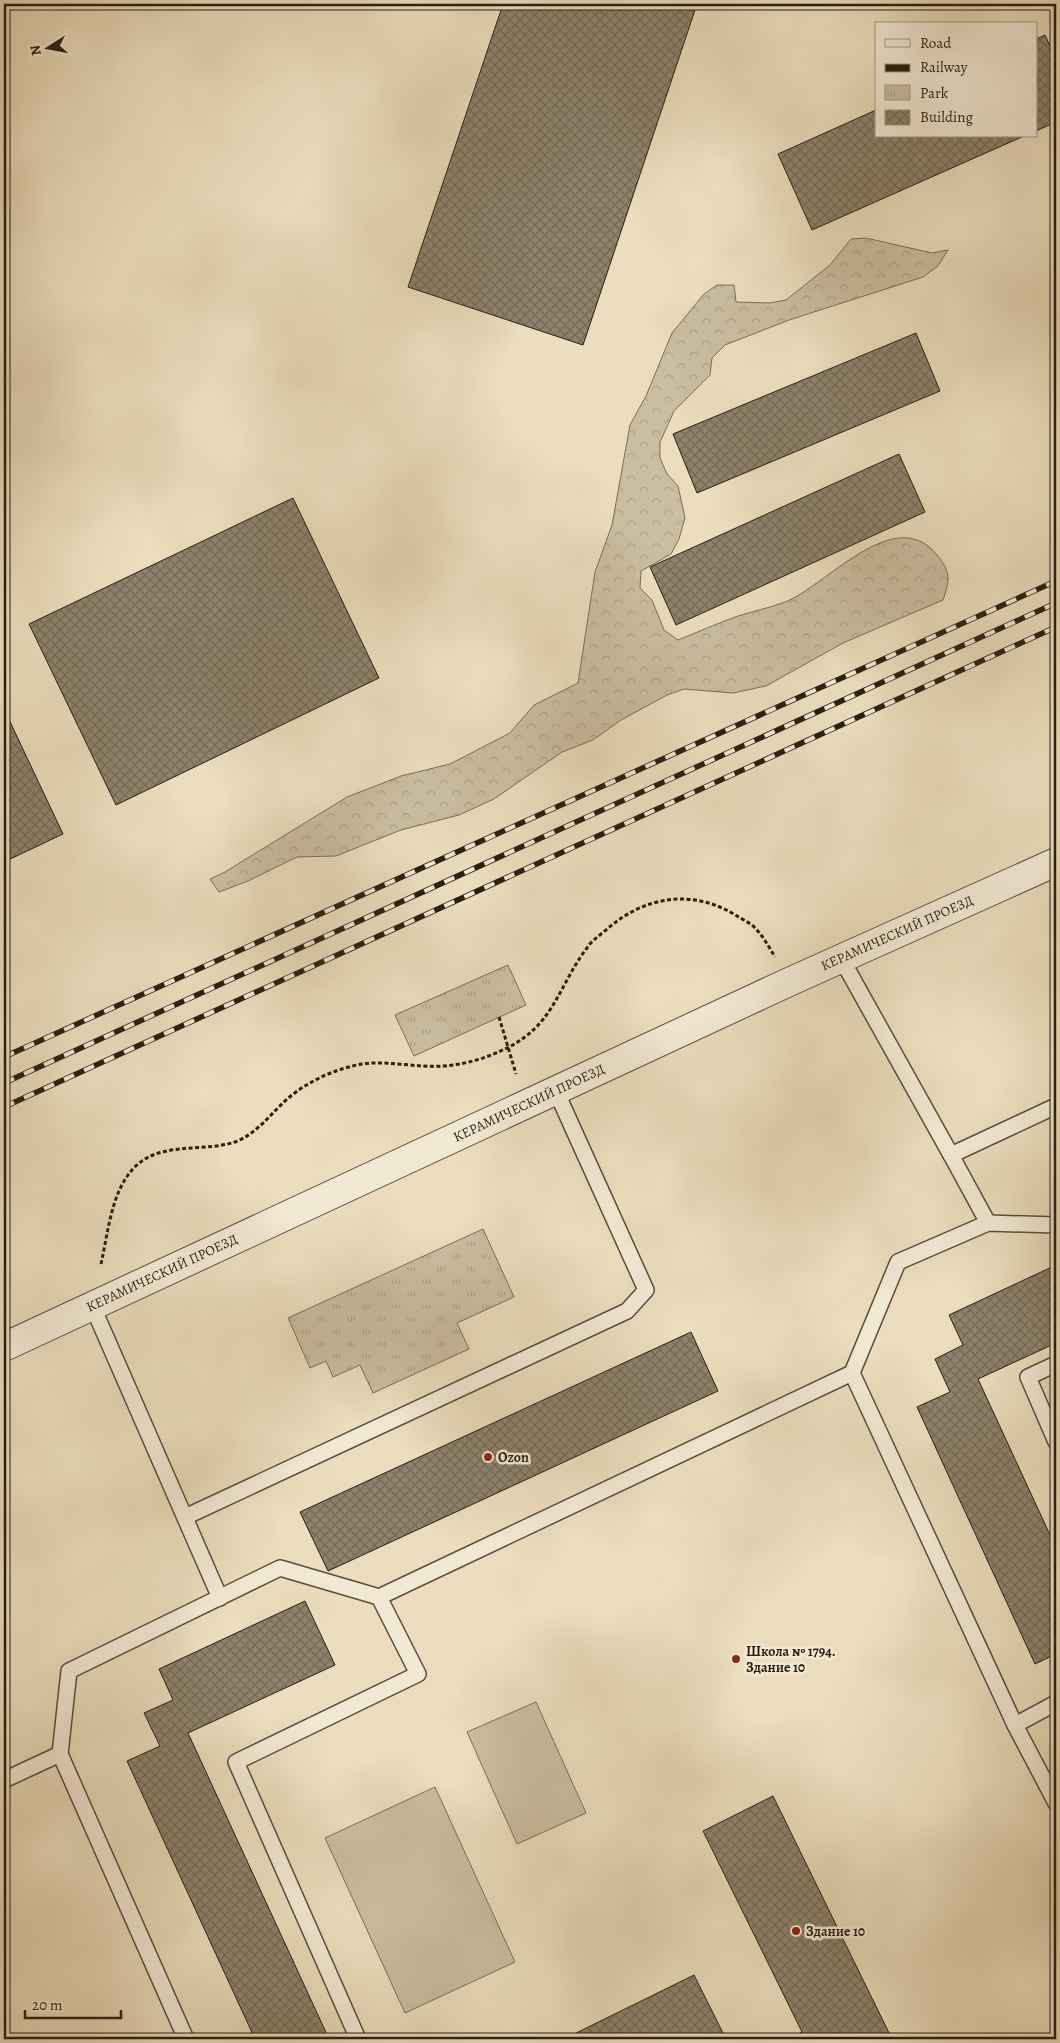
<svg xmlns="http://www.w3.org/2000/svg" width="1060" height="2043" font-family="Alegreya,serif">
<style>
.forest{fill:url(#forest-crowns);stroke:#796e59}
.park{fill:url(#park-tufts);stroke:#796e59}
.pitch{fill:#cabda0;stroke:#796e59}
.building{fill:url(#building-cross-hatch);stroke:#281f12}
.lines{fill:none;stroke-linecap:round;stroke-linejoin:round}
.lane-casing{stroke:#594e3d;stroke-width:18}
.street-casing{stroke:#594e3d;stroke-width:30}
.path{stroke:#281f12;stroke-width:3;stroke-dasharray:4 2.5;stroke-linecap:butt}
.lane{stroke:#f2e9d4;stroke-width:15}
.street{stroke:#f2e9d4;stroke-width:28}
.rail-casing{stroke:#281f12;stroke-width:5.5}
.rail{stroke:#f2e9d4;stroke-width:4;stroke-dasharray:11;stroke-linecap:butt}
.poi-dot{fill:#8f2418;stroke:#f2e9d4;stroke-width:2}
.labels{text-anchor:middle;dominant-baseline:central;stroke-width:5;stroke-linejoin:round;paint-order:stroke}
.street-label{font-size:14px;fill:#281f12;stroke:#f2e9d4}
.poi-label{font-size:14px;font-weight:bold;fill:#281f12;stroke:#f2e9d4;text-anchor:start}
</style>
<defs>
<pattern id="forest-crowns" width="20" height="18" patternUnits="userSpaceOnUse" patternTransform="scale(1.25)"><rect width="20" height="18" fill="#cabda0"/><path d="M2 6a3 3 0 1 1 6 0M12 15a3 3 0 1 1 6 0" fill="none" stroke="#aea289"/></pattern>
<pattern id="park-tufts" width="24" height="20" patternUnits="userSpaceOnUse" patternTransform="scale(1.25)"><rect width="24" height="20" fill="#cabda0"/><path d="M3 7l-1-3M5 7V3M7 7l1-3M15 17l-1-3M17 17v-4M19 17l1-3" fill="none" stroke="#aea289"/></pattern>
<pattern id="building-cross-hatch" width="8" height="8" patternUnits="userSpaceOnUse" patternTransform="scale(1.25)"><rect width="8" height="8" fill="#8d826b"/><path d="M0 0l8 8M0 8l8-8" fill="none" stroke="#736a57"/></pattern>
</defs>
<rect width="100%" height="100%" fill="#ebddbd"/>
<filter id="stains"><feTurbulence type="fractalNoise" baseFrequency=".004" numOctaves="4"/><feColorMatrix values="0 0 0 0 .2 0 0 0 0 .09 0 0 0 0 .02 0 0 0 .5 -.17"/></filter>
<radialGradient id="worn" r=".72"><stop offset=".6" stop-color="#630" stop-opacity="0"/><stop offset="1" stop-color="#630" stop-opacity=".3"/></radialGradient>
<!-- forest -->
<path class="forest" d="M866,238l66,15 16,-3 -10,16 -15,11 -134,43 -64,25 -13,13 -2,17 -36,36 -14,31v16l7,16 11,12 7,32 -6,21 -8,15 -30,17 -1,17 12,12 12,30 14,10c20,-8 40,-17 60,-24 15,-5 32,-8 47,-14 40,-15 110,-100 152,-47 14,17 13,25 6,45l-100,43 -77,43 -33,7 -49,-4 -17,6 -46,25 -28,20 -31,12 -68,47 -35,16 -58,15 -65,26 -39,1 -49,24 -29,11 -9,-13 15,-7 122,-75 54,-21 49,-12 60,-31 24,-28 44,-22 17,-111 17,-47 18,-100 16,-29 26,-63 32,-39 13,-9h17l2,17 33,1 17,-3 44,-35 21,-26z"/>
<!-- park -->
<g class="park">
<polygon points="508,965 526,1005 414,1056 395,1015"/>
<polygon points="483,1229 514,1297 457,1323 469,1349 373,1393 360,1365 333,1377 326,1361 310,1368 288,1318"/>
</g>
<!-- pitch -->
<g class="pitch">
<polygon points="536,1702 586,1813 517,1844 467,1732"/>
<polygon points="435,1787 515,1962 405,2013 325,1838"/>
</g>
<!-- building -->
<g class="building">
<polygon points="503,4 697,4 583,345 408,287"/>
<polygon points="1045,35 1056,59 1056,122 1036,131 1036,39"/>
<polygon points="876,110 876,136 1024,136 812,230 778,154"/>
<polygon points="916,333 940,391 697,493 673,434"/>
<polygon points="899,454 925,512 676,625 650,567"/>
<polygon points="293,498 379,678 116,805 29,624"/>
<polygon points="4,709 63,834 4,862"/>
<polygon points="1056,1147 1056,1162 1051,1150"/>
<polygon points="1056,1265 1056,1343 978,1379 1056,1548 1056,1654 1035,1664 917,1407 950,1392 935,1359 963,1345 949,1315"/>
<polygon points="691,1332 718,1391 328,1571 300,1512"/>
<polygon points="305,1601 335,1665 188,1733 329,2039 255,2039 127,1761 160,1746 144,1713 173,1700 159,1669"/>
<polygon points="773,1796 892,2039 788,2039 802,2032 703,1831"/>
<polygon points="694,1975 726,2039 564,2039"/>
</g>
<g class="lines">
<!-- lane casing -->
<g class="lane-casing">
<g id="lane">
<polyline points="841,958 951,1155 1056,1106"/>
<polyline points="951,1155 988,1223"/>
<polyline points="92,1305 220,1598"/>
<polyline points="1056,1364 1028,1377 1056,1442"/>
<polyline points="852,1373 1015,1725 1056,1703"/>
<polyline points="185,1517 627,1311 646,1290 556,1091"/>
<polyline points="1015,1725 1056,1803"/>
<polyline points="60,1754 69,1671 280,1568 379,1597"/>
<polyline points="4,1780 60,1754 186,2039"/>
<polyline points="358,2039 236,1762 418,1674 379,1597 852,1373 898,1262 988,1223 1056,1225"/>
</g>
</g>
<!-- street casing -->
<g class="street-casing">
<polyline id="street" points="4,1347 789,982 1056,862"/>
</g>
<!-- path -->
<g class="path">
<polyline points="499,1017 516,1074"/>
<path d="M101,1264c7,-31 10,-70 31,-94 26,-30 69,-17 103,-28 21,-8 34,-26 50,-41 21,-19 49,-32 77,-37 20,-3 41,1 61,2 29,2 58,-5 84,-18 48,-24 51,-62 80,-100 4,-7 12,-12 19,-18 38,-34 87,-42 131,-14 6,4 14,7 18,12 8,8 14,19 20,29"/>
</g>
<!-- lane -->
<use href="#lane" class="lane"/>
<!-- street -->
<use href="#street" class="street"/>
<!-- rail casing -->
<g class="rail-casing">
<g id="rail">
<polyline points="4,1057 1056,581"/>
<polyline points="4,1083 1056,603"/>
<polyline points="4,1107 1056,627"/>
</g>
</g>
<!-- rail -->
<use href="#rail" class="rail"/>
</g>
<!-- markers -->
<g class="poi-dot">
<circle cx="488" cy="1457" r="5"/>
<circle cx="736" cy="1659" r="5"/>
<circle cx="796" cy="1931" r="5"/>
</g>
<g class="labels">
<!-- street labels -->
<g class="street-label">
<text transform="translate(897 933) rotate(-24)">КЕРАМИЧЕСКИЙ ПРОЕЗД</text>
<text transform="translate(529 1103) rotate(-25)">КЕРАМИЧЕСКИЙ ПРОЕЗД</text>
<text transform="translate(162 1273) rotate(-25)">КЕРАМИЧЕСКИЙ ПРОЕЗД</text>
</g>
<!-- poi labels -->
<g class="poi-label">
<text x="498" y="1457">Ozon</text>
<text x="746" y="1651">Школа № 1794.<tspan x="746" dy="16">Здание 10</tspan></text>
<text x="806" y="1931">Здание 10</text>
</g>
</g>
<!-- margin -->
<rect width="1060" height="2043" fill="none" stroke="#ebddbd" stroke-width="20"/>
<rect x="5" y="5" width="1050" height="2033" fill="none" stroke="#281f12" stroke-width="2.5"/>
<rect x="10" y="10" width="1040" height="2023" fill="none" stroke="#281f12"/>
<!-- legend -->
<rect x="875" y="22" width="162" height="115" fill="#f2e9d4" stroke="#a19886"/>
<rect x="885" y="39" width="25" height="8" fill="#f2e9d4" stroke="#a19886"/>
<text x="920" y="48" font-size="15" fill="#281f12">Road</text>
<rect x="885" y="64" width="25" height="8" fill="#281f12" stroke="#a19886"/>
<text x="920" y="72" font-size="15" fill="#281f12">Railway</text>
<rect x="885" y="85" width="25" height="15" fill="url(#park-tufts)" stroke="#a19886"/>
<text x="920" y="98" font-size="15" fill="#281f12">Park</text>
<rect x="885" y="110" width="25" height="15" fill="url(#building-cross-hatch)" stroke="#a19886"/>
<text x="920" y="122" font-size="15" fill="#281f12">Building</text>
<!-- north arrow -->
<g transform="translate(48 48) rotate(259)" stroke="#f2e9d4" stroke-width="4" paint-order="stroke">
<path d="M0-4L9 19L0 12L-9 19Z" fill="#281f12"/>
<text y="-8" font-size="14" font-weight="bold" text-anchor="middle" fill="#281f12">N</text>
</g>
<!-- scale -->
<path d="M25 2010v8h96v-8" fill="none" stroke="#281f12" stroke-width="2.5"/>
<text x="32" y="2010" font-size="15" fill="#281f12" stroke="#f2e9d4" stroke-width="4" paint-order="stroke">20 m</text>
<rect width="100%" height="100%" filter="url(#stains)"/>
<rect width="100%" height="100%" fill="url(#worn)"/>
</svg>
